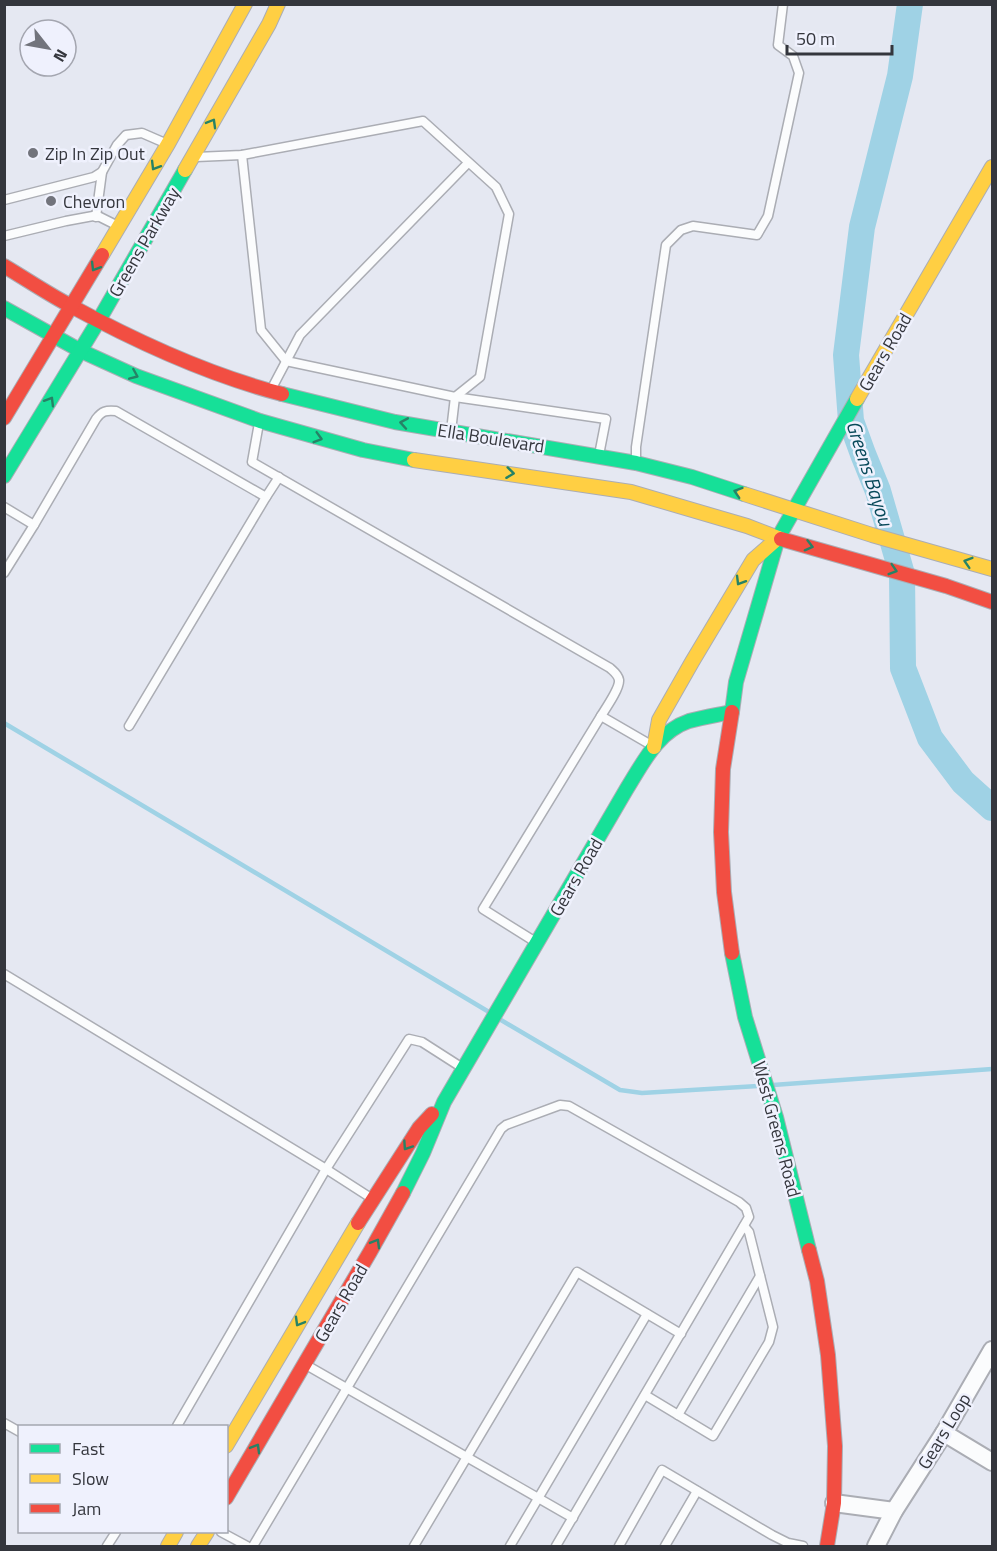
<svg xmlns="http://www.w3.org/2000/svg" width="997" height="1551" font-family="'Titillium Web',sans-serif">
<style>
.lines{fill:none;stroke-linecap:round;stroke-linejoin:round}
.stream{stroke:#9fd2e5;stroke-width:4.5}
.river{stroke:#9fd2e5;stroke-width:26}
.lane-casing{stroke:#abadb4;stroke-width:11}
.street-casing{stroke:#abadb4;stroke-width:20}
.fast-casing{stroke:#abadb4;stroke-width:16}
.slow-casing{stroke:#abadb4;stroke-width:16}
.jam-casing{stroke:#abadb4;stroke-width:16}
.lane{stroke:#fbfcfd;stroke-width:8}
.street{stroke:#fbfcfd;stroke-width:16}
.fast{stroke:#16e098;stroke-width:14}
.slow{stroke:#ffcf43;stroke-width:14}
.jam{stroke:#f24e42;stroke-width:14}
.oneway{stroke:#268266}
.poi-dot{fill:#72747c;stroke:#eff1fd;stroke-width:2}
.labels{text-anchor:middle;dominant-baseline:central;stroke-width:5;stroke-linejoin:round;paint-order:stroke}
.poi-label{font-size:18px;fill:#34363d;stroke:#eff1fd;text-anchor:start}
.street-label{font-size:18px;fill:#34363d;stroke:#eff1fd}
.water-label{font-size:20px;font-style:italic;fill:#08495a;stroke:#eff1fd}
</style>
<rect width="100%" height="100%" fill="#e5e8f2"/>
<g class="lines">
<!-- stream -->
<g class="stream">
<polyline points="4,723 489,1012"/>
<polyline points="501,1020 620,1090 642,1093 758,1086"/>
<polyline points="773,1085 992,1069"/>
</g>
<!-- river -->
<polyline class="river" points="910,4 900,76 862,227 846,355 851,421 863,454 878,491 902,574 903,668 930,738 963,782 992,808"/>
<!-- lane casing -->
<g class="lane-casing">
<g id="lane">
<polyline points="242,155 261,330 286,361 455,397 606,419 599,455"/>
<polyline points="196,157 242,155 423,121 496,187 509,214 480,377 455,397 451,431"/>
<polyline points="4,200 94,177 102,172 117,145 126,135 142,133 165,143"/>
<polyline points="96,217 102,172"/>
<polyline points="4,236 66,221 93,216 100,217 116,225"/>
<polyline points="272,388 300,335 468,163"/>
<path d="M259,423l-7,39 358,206c3,3 8,6 9,12 1,8 -13,28 -18,36l50,29"/>
<polyline points="636,462 636,447 666,245 681,230 693,226 757,235 768,216 799,73 793,56 778,45 783,4"/>
<path d="M4,507l30,18 62,-106c6,-8 10,-9 20,-8l150,86 13,-20"/>
<polyline points="4,573 34,525"/>
<polyline points="129,726 266,497"/>
<polyline points="534,941 483,909 601,716"/>
<polyline points="4,974 326,1169 371,1198"/>
<polyline points="308,1366 573,1518"/>
<polyline points="645,1395 713,1436 769,1342 773,1327 749,1232 744,1226"/>
<polyline points="678,1415 760,1276"/>
<polyline points="4,1423 20,1432"/>
<polyline points="177,1426 326,1169 409,1039 422,1042 461,1067"/>
<polyline points="221,1532 247,1546"/>
<polyline points="107,1546 116,1532"/>
<polyline points="253,1546 501,1129 506,1125 560,1105 569,1106 739,1202 746,1208 749,1217 556,1546"/>
<polyline points="414,1546 577,1272 681,1334"/>
<polyline points="510,1546 647,1314"/>
<polyline points="619,1546 662,1470 772,1535 788,1543 803,1546"/>
<polyline points="665,1546 697,1491"/>
</g>
</g>
<!-- street casing -->
<g class="street-casing">
<g id="street">
<polyline points="944,1433 992,1462"/>
<polyline points="834,1503 894,1511"/>
<polyline points="876,1546 894,1511 944,1433 992,1350"/>
</g>
</g>
<!-- fast casing -->
<g class="fast-casing">
<g id="fast">
<polyline points="4,308 81,351 136,376 260,421 363,450 414,460"/>
<polyline points="282,394 395,422 636,463 692,477 744,494"/>
<polyline points="4,476 99,320 185,170"/>
<polyline points="732,712 736,682 778,538 857,399"/>
<polyline points="732,953 745,1017 776,1117 809,1250"/>
<path d="M403,1193l20,-40 21,-51 182,-312c17,-27 31,-58 63,-69 14,-4 28,-6 42,-9"/>
</g>
</g>
<!-- slow casing -->
<g class="slow-casing">
<g id="slow">
<polyline points="185,170 269,24 278,4"/>
<polyline points="102,255 168,144 245,4"/>
<polyline points="857,399 992,167"/>
<polyline points="414,460 631,492 747,526 781,539"/>
<polyline points="744,494 872,535 992,569"/>
<polyline points="654,747 659,720 692,662 753,560 778,538"/>
<polyline points="226,1446 358,1223"/>
<polyline points="168,1546 176,1532"/>
<polyline points="198,1546 207,1532"/>
</g>
</g>
<!-- jam casing -->
<g class="jam-casing">
<g id="jam">
<path d="M4,266c22,13 44,28 67,40 66,36 138,69 211,88"/>
<polyline points="4,418 102,255"/>
<polyline points="781,539 946,586 992,602"/>
<polyline points="732,712 723,769 721,832 724,892 732,953"/>
<polyline points="358,1223 419,1128 432,1114"/>
<polyline points="809,1250 817,1281 828,1355 835,1446 834,1503 827,1546"/>
<polyline points="226,1498 370,1252 403,1193"/>
</g>
</g>
<!-- lane -->
<use href="#lane" class="lane"/>
<!-- street -->
<use href="#street" class="street"/>
<!-- fast -->
<use href="#fast" class="fast"/>
<!-- slow -->
<use href="#slow" class="slow"/>
<!-- jam -->
<use href="#jam" class="jam"/>
</g>
<!-- one-way arrows -->
<defs><path id="oneway-chevron" d="M-2-3.5L2.5 0L-2 3.5" fill="none" stroke-width="1.6" stroke-linecap="round" stroke-linejoin="round" transform="scale(1.5)"/></defs>
<g class="oneway">
<use href="#oneway-chevron" transform="translate(212 123) rotate(-60)"/>
<use href="#oneway-chevron" transform="translate(155 166) rotate(121)"/>
<use href="#oneway-chevron" transform="translate(95 267) rotate(121)"/>
<use href="#oneway-chevron" transform="translate(134 375) rotate(23)"/>
<use href="#oneway-chevron" transform="translate(50 401) rotate(-59)"/>
<use href="#oneway-chevron" transform="translate(404 423) rotate(-170)"/>
<use href="#oneway-chevron" transform="translate(318 438) rotate(16)"/>
<use href="#oneway-chevron" transform="translate(510 473) rotate(7)"/>
<use href="#oneway-chevron" transform="translate(738 492) rotate(-162)"/>
<use href="#oneway-chevron" transform="translate(809 546) rotate(15)"/>
<use href="#oneway-chevron" transform="translate(968 562) rotate(-163)"/>
<use href="#oneway-chevron" transform="translate(893 570) rotate(17)"/>
<use href="#oneway-chevron" transform="translate(740 581) rotate(121)"/>
<use href="#oneway-chevron" transform="translate(407 1146) rotate(124)"/>
<use href="#oneway-chevron" transform="translate(376 1243) rotate(-60)"/>
<use href="#oneway-chevron" transform="translate(299 1322) rotate(120)"/>
<use href="#oneway-chevron" transform="translate(256 1448) rotate(-60)"/>
</g>
<!-- markers -->
<g class="poi-dot">
<circle cx="33" cy="153" r="6"/>
<circle cx="51" cy="201" r="6"/>
</g>
<g class="labels">
<!-- poi labels -->
<g class="poi-label">
<text x="45" y="153">Zip In Zip Out</text>
<text x="63" y="201">Chevron</text>
</g>
<!-- street labels -->
<g class="street-label">
<text transform="translate(144 242) rotate(-60)">Greens Parkway</text>
<text transform="translate(885 352) rotate(-60)">Gears Road</text>
<text transform="translate(491 438) rotate(9)">Ella Boulevard</text>
<text transform="translate(576 877) rotate(-60)">Gears Road</text>
<text transform="translate(777 1129) rotate(75)">West Greens Road</text>
<text transform="translate(341 1303) rotate(-60)">Gears Road</text>
<text transform="translate(944 1431) rotate(-59)">Gears Loop</text>
</g>
<!-- water labels -->
<g class="water-label">
<text transform="translate(870 473) rotate(72)">Greens Bayou</text>
</g>
</g>
<!-- border -->
<rect width="997" height="1551" fill="none" stroke="#34363d" stroke-width="12"/>
<!-- legend -->
<rect x="18" y="1425" width="210" height="108" fill="#eff1fd" stroke="#a4a6b0" stroke-width="1.5"/>
<rect x="30" y="1444" width="30" height="9" fill="#16e098" stroke="#a4a6b0" stroke-width="1.5"/>
<text x="72" y="1455" font-size="18" fill="#34363d">Fast</text>
<rect x="30" y="1474" width="30" height="9" fill="#ffcf43" stroke="#a4a6b0" stroke-width="1.5"/>
<text x="72" y="1485" font-size="18" fill="#34363d">Slow</text>
<rect x="30" y="1504" width="30" height="9" fill="#f24e42" stroke="#a4a6b0" stroke-width="1.5"/>
<text x="72" y="1515" font-size="18" fill="#34363d">Jam</text>
<!-- north arrow -->
<g transform="translate(48 48) rotate(121)"><circle r="28" fill="#eff1fd" stroke="#a4a6b0" stroke-width="1.5"/>
<path d="M0-4.5L10 22L0 15L-10 22Z" fill="#72747c"/>
<text y="-9" font-size="16" font-weight="bold" text-anchor="middle" fill="#34363d">N</text>
</g>
<!-- scale -->
<path d="M787 45v9h105v-9" fill="none" stroke="#34363d" stroke-width="3"/>
<text x="796" y="45" font-size="18" fill="#34363d" stroke="#eff1fd" stroke-width="4.5" paint-order="stroke">50 m</text>
</svg>
